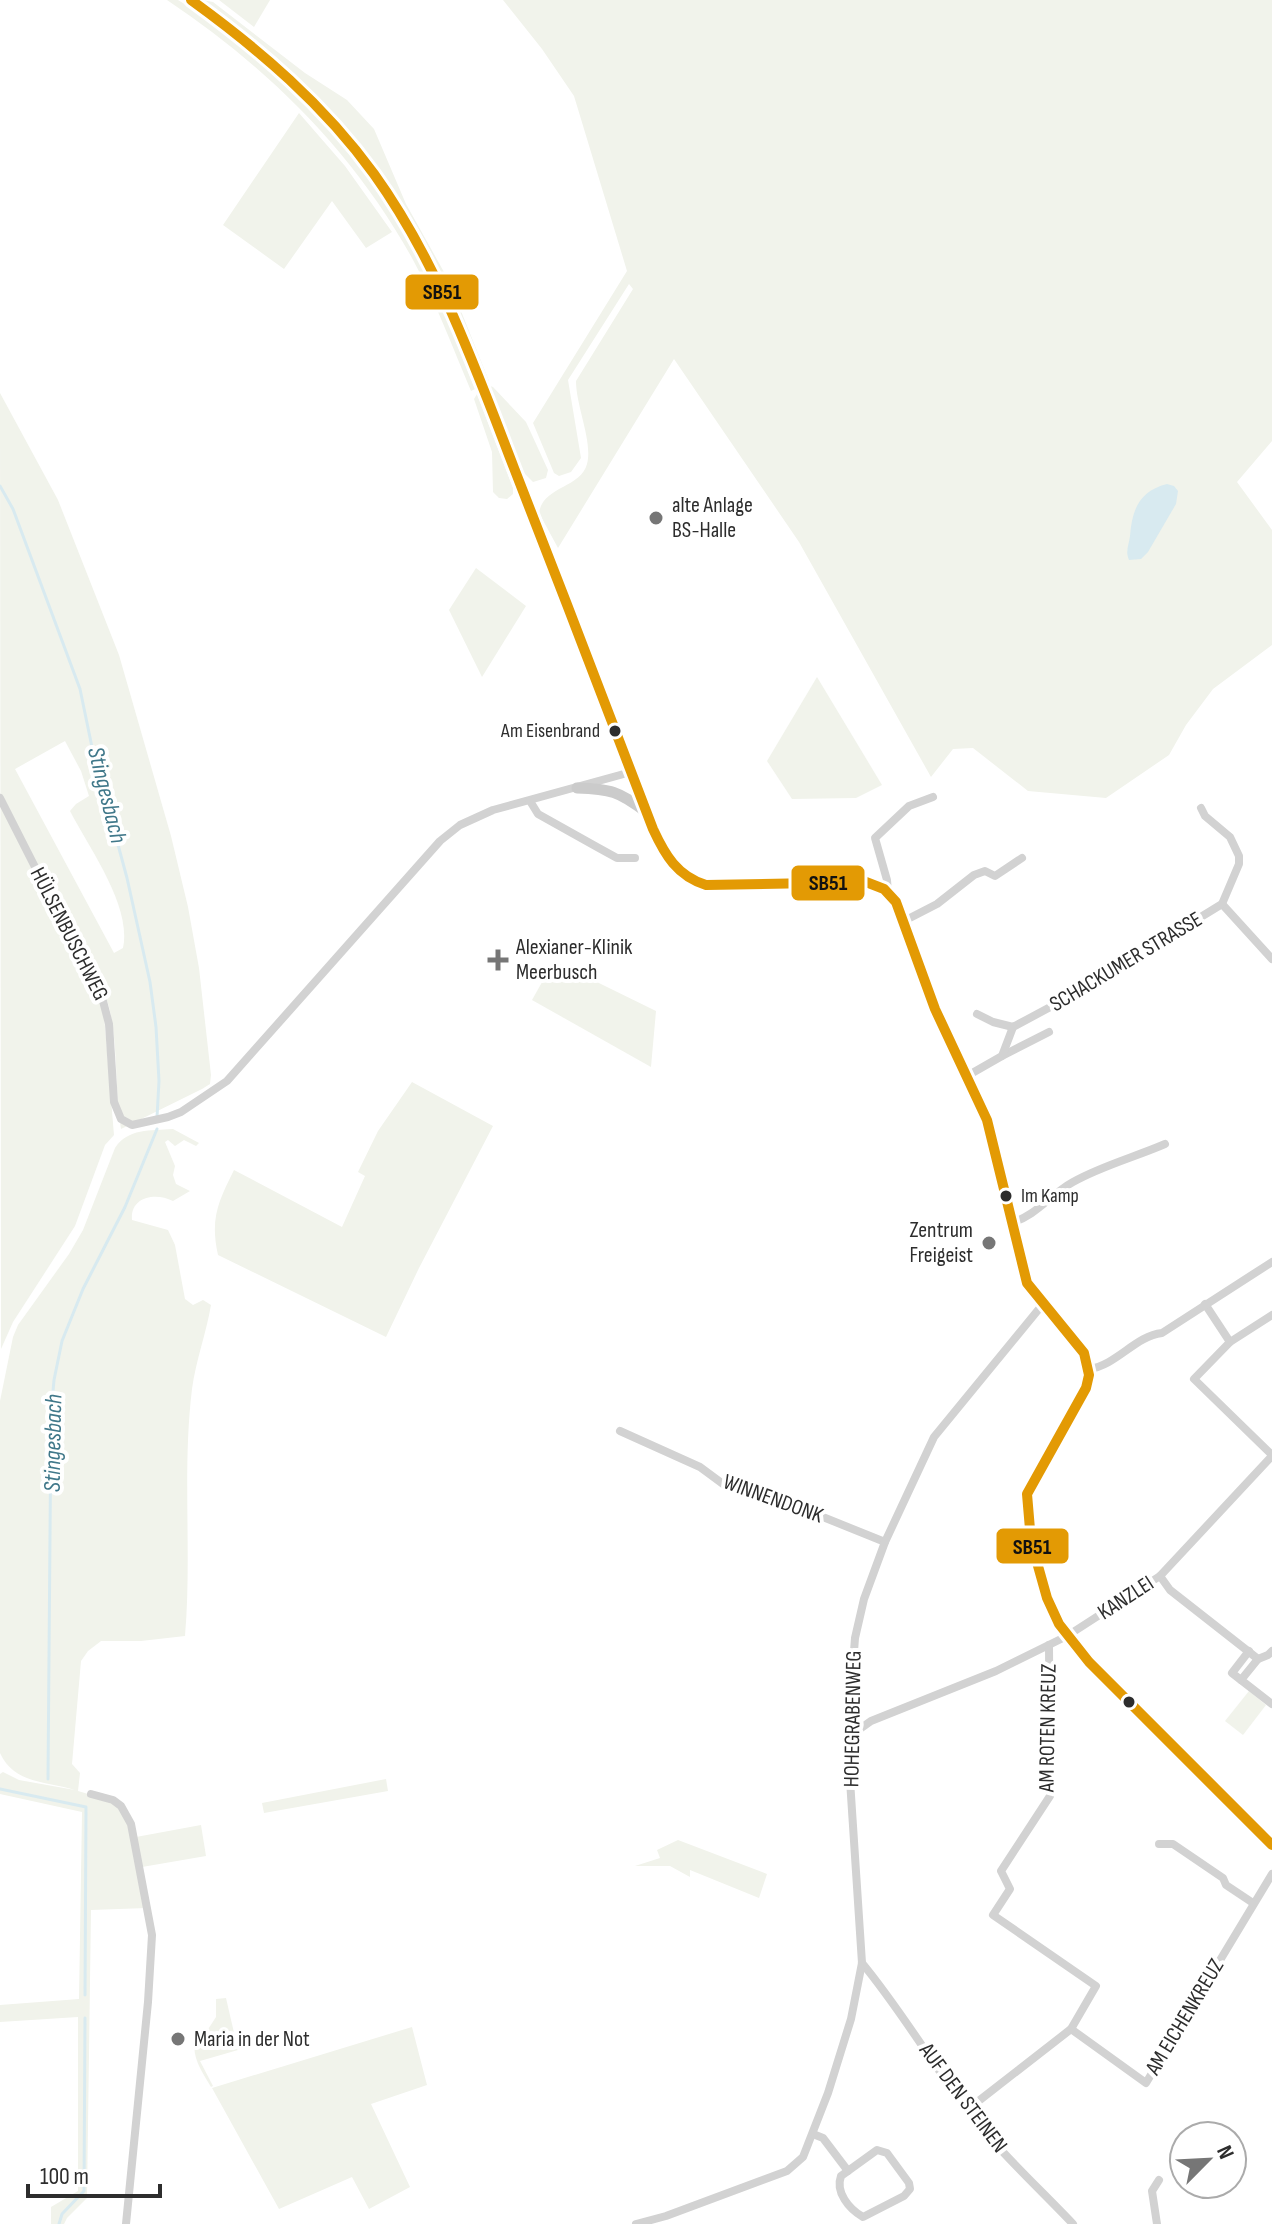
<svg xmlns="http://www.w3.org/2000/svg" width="1272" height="2224" font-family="'Sofia Sans Condensed',sans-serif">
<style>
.green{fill:#f1f3eb;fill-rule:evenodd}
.water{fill:#d8eaf0}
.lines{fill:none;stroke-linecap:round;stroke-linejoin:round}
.stream{stroke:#d8eaf0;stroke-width:3}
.minor{stroke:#d2d2d2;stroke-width:8}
.secondary{stroke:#cbcbcb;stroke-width:11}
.bus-1-casing{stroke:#fff;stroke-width:16}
.bus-1{stroke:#e39a04;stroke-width:10}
.poi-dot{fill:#767676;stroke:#fff;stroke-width:3}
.bus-dot{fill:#2d2d2d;stroke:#fff;stroke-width:3}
.labels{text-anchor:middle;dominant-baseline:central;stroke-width:8;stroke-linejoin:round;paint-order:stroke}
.bus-label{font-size:20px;fill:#2d2d2d;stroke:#fff;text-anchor:end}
.poi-label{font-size:22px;fill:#2d2d2d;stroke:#fff;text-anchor:start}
.street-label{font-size:22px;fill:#2d2d2d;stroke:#fff}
.water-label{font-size:24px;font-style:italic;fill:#40788a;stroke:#fff}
.line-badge{stroke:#fff;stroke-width:3}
.pale-badge-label{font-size:22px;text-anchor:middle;font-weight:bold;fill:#111}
</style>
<rect width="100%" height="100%" fill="#fff"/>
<!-- green -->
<g class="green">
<path d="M167,0h11l8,5c86,62 161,131 215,223 31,50 52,107 74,161l-4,2c-19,-45 -36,-91 -59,-133 -59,-107 -145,-191 -245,-258z"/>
<path d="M202,0l11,2 92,71 42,27 27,29 32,75 43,77 40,100 -3,2c-21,-53 -40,-107 -69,-156 -54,-91 -128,-166 -215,-227z"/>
<polygon points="219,0 270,0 254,27"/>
<path d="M503,0h769v441l-35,41 35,48v115l-59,44 -27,36 -17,30 -63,43 -78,-7 -55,-43 -20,1 -22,28 -132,-235 -125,-183 -116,189 -19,-35c4,-27 42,-25 48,-49 6,-22 -11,-58 -11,-83l57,-92 -4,-5 -61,96 13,78 -10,14 -12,4 -5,-3 -21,-50 94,-152 -53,-175 -32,-47z"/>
<polygon points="299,113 345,166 392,232 366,248 332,201 284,269 223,225"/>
<polygon points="487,385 493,387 526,422 548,470 546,478 533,482 524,473"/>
<path d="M0,393l58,107 61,155 52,181 17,71 11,61 12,107 -1,9 -8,5 -81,40c-6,-37 -3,-76 -10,-113 -3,-19 -13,-36 -21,-53l-6,2 17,36 3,14 10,120 -9,10 -30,81 -62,96 -12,27zM65,741l16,30 8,25 -13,8 -6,7c19,37 62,95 53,137l-9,5 -99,-184z"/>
<polygon points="477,394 513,488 513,494 507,499 499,498 493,492 492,452 474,399"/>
<polygon points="476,568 526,606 482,677 449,610"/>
<polygon points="817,677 882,785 856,798 792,799 767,761"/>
<polygon points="554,961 656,1011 651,1067 532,1000"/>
<path d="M412,1082l81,44 -74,142 -33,69 -168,-82c-8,-36 0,-53 16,-85l108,57 23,-51 -7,-4 20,-41z"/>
<path d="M173,1129l26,14 -3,3 -12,-6 -9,6 -7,-6 -3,2 10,24 -2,9 3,9 14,7 -17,10c-18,-9 -43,-4 -41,19l36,10 7,15 10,54 8,6 10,-5 8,5c-5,29 -15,55 -19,84 -10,82 0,165 -7,247l-44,5h-40l-13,10 -7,10 -9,103 8,9 -2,18 34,10 15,16 20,91 -56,2 -4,288 -20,20 -3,6h-13v-17l27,-16v-174l-78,5v-17l79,-6 3,-187 -82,-18v-20l3,-2 16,8 56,10c-29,-9 -61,-6 -75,-37v-352l13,-64 5,-12 51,-71 14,-24 32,-82c13,-20 35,-17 58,-19z"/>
<polygon points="1249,1691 1266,1705 1243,1735 1225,1721"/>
<polygon points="386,1779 388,1791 264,1813 262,1803"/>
<polygon points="201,1825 206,1856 142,1867 136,1837"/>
<polygon points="678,1840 767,1874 759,1898 690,1870 690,1877 670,1866 635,1866 660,1858 657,1850"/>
<path d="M226,1998l12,52 -38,11 13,25 -2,1c-10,-17 -22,-33 -14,-52l8,-1 11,-17v-18z"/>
<polygon points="412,2027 427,2085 371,2104 410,2187 369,2209 352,2177 279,2209 212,2088"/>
</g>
<!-- water -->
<path class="water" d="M1167,484l7,2 4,5 -2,13 -28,48 -7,7 -12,1c-4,-9 0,-15 1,-24 2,-26 9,-45 37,-52z"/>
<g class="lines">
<!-- stream -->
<g class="stream">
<polyline points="0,486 13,509 80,689 93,752 127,878 150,982 156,1027 159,1081 157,1117"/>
<polyline points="48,1779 51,1414 54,1380 62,1341 83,1289 125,1207 157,1129"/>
<polyline points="0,1789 86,1807 85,1995"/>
<polyline points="59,2224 62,2214 84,2191 85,2018"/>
</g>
<!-- minor -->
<g class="minor">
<polyline points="0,798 103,1001 109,1024 114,1102 121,1119 132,1125 168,1117 181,1112 227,1081 440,841 460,825 493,810 631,772"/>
<polyline points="530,801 538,814 597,847 617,858 635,858"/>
<polyline points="888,893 887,880 875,838 909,806 933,797"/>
<polyline points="1222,904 1272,959"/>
<polyline points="904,921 937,904 974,875 985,871 995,876 1022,858"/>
<polyline points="977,1014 993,1022 1013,1027 1082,990 1222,904 1239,864 1239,856 1230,837 1205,816 1201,808"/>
<polyline points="1002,1056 1049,1032"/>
<polyline points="967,1076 1002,1056 1013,1027"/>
<path d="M1011,1223c25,-7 40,-29 62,-41 28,-16 62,-25 92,-38"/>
<polyline points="1205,1304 1230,1342"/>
<polyline points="1272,1315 1230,1342 1194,1379 1272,1455"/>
<path d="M1089,1369c28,-4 46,-33 73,-36l110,-71"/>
<polyline points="620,1431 700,1467 723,1484 790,1509 808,1511 885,1542"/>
<polyline points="1160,1576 1170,1590 1258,1659 1241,1680 1272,1704"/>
<polyline points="1258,1659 1268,1655 1272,1651"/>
<polyline points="1241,1680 1232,1673 1249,1651"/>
<polyline points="857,1731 871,1721 996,1671 1067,1636 1160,1576 1272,1456"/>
<polyline points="91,1794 113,1800 121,1806 131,1824 152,1935 148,2002 126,2224"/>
<polyline points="1159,1844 1173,1844 1223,1878 1226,1885 1253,1903"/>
<path d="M862,1963c38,46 68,97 103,144 32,43 72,79 108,117"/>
<polyline points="1071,2029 1146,2083 1272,1874"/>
<polyline points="967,2110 1071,2029 1096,1986 993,1915 1010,1889 1001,1871 1050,1796 1049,1645"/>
<polyline points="813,2134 823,2138 848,2171"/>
<path d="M877,2150l10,3 22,30 1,6 -6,7 -41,21c-14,-8 -28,-25 -22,-41z"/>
<polyline points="636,2224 666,2216 787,2171 803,2157 828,2093 851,2019 862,1963 849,1765 852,1742 857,1731 850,1705 855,1638 864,1599 885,1542 934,1437 1043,1304"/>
<polyline points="1157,2224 1152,2191 1159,2180"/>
</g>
<!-- secondary -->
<g class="secondary">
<path d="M191,0c70,49 133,104 183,174 62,85 97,185 136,283 48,123 95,248 143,372 11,26 23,49 53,56l160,-3 18,7 12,13 39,107 52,111 40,163 57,70 5,22 -3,13 -59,106c-4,28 16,106 32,130 23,36 57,65 87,95 42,42 84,84 126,126"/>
<path d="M577,788c33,1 42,3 69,24"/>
</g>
<!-- bus-1 casing -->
<g class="bus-1-casing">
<path id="bus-1" d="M191,0c69,50 133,105 183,174 64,89 101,193 140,294 47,120 93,241 139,361 12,26 24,47 53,56l160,-3 18,7 12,13 39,107 52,111 40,163 57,70 5,22 -3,13 -59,106 4,47 16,57 12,26 30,38 183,183"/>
</g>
<!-- bus-1 -->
<use href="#bus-1" class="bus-1"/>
</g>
<!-- markers -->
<g class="poi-dot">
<circle cx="656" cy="518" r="8"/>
<path d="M494 948h8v8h8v8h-8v8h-8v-8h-8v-8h8z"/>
<circle cx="989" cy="1243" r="8"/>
<circle cx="178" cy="2039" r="8"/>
</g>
<g class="bus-dot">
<circle cx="615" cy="731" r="7"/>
<circle cx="1006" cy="1196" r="7"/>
<circle cx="1129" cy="1702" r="7"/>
</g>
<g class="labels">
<!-- bus labels -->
<g class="bus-label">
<text x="600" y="731">Am Eisenbrand</text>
<text x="1021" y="1196" text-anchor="start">Im Kamp</text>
</g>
<!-- poi labels -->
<g class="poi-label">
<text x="672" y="505">alte Anlage<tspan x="672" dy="25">BS-Halle</tspan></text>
<text x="516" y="947">Alexianer-Klinik<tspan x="516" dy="25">Meerbusch</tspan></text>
<text x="973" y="1230" text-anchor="end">Zentrum<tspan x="973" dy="25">Freigeist</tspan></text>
<text x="194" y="2039">Maria in der Not</text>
</g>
<!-- street labels -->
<g class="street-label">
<text transform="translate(69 934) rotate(63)">HÜLSENBUSCHWEG</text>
<text transform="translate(1126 962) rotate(-31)">SCHACKUMER STRASSE</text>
<text transform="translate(773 1499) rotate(20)">WINNENDONK</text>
<text transform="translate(1126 1598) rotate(-33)">KANZLEI</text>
<text transform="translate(853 1719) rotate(-89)">HOHEGRABENWEG</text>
<text transform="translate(1048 1728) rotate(-89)">AM ROTEN KREUZ</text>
<text transform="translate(1185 2017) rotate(-59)">AM EICHENKREUZ</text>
<text transform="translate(963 2098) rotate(53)">AUF DEN STEINEN</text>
</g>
<!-- water labels -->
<g class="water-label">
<text transform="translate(107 795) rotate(76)">Stingesbach</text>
<text transform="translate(53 1443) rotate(-89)">Stingesbach</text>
</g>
</g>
<g class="line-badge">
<rect x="404" y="273" width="76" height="38" rx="8" fill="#e39a04"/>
<rect x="790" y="864" width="76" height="38" rx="8" fill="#e39a04"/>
<rect x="995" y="1527" width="75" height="38" rx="8" fill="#e39a04"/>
</g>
<g class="pale-badge-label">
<text x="442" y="299">SB51</text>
<text x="828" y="890">SB51</text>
<text x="1032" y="1554">SB51</text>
</g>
<!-- north arrow -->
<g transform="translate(1208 2160) rotate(66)"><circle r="38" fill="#ffffff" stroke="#ababab" stroke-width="2"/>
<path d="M0-6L14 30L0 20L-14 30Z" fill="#767676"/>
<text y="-12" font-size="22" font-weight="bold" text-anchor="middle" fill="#2d2d2d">N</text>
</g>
<!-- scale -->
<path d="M28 2184v12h132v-12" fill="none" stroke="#2d2d2d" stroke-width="4"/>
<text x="40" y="2184" font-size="24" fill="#2d2d2d" stroke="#ffffff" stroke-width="6" paint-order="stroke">100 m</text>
</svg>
